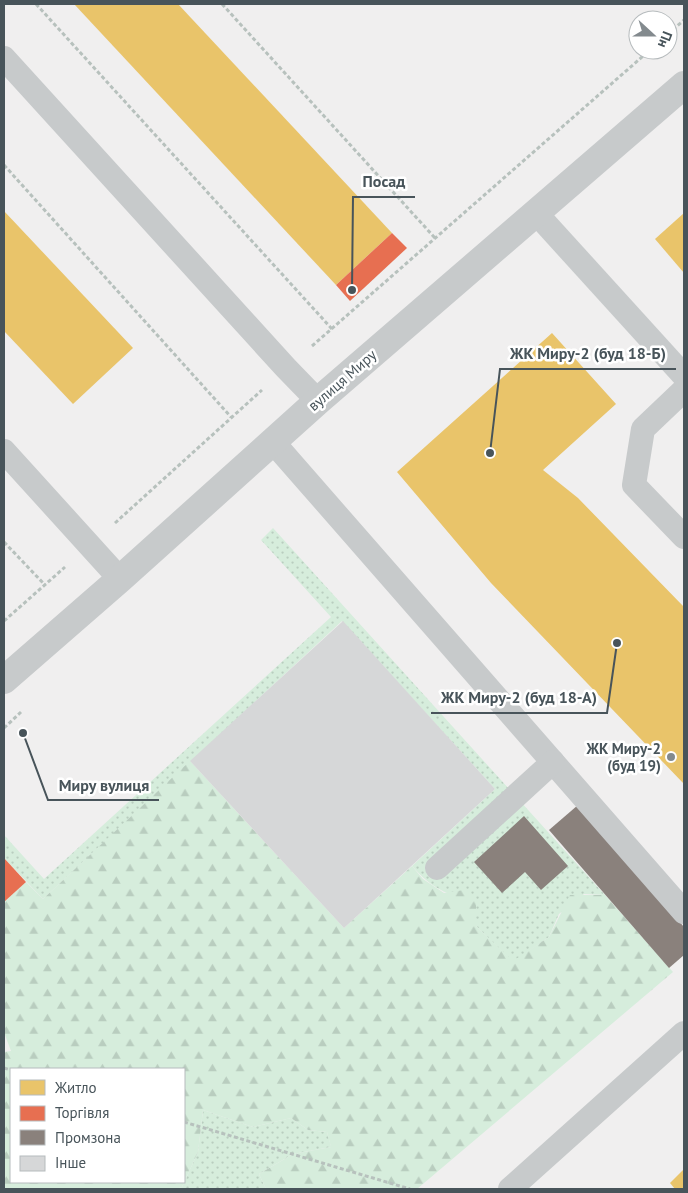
<svg xmlns="http://www.w3.org/2000/svg" width="688" height="1193" font-family="'PT Sans',sans-serif">
<style>
.grass{fill:url(#grass-dots)}
.forest{fill:url(#forest-firs);fill-rule:evenodd}
.homes{fill:#e9c46a}
.shops{fill:#e76f51}
.industry{fill:#8a817c}
.building{fill:#d6d7d8}
.lines{fill:none;stroke-linecap:round;stroke-linejoin:round}
.path{stroke:#b7c1bd;stroke-width:3;stroke-dasharray:4 2.5;stroke-linecap:butt}
.service{stroke:#c7cacb;stroke-width:24}
.tertiary{stroke:#c7cacb;stroke-width:28}
.poi-dot{fill:#838a8e;stroke:#fff;stroke-width:2}
.labels{text-anchor:middle;dominant-baseline:central;stroke-width:5;stroke-linejoin:round;paint-order:stroke}
.street-label{font-size:15px;fill:#48545a;stroke:#fff}
.poi-label{font-size:15px;font-weight:bold;fill:#48545a;stroke:#fff;text-anchor:end}
.leader{fill:none;stroke:#48545a;stroke-width:2}
.callout-dot{fill:#48545a;stroke:#fff;stroke-width:2}
.callout-label{font-size:16px;text-anchor:middle;font-weight:bold;fill:#48545a;stroke:#fff;stroke-width:5;stroke-linejoin:round;paint-order:stroke}
</style>
<defs>
<pattern id="grass-dots" width="8" height="8" patternUnits="userSpaceOnUse" patternTransform="scale(1.25)"><rect width="8" height="8" fill="#d6eddc"/><path d="M2 2h.1M6 6h.1" fill="none" stroke="#b9cdbf" stroke-width="1.8" stroke-linecap="round"/></pattern>
<pattern id="forest-firs" width="22" height="20" patternUnits="userSpaceOnUse" patternTransform="scale(1.25)"><rect width="22" height="20" fill="#d6eddc"/><path d="M5 1l3.5 6h-7zM16 11l3.5 6h-7z" fill="#b9cdbf"/></pattern>
</defs>
<rect width="100%" height="100%" fill="#f0efef"/>
<!-- grass -->
<path class="grass" d="M273,528l332,367 -21,-1 -25,20 -10,23 -36,25 -182,185 -38,7 -34,20 7,15h-90l6,-2 16,-35 5,-42 50,17 38,-9 17,12 19,2 4,14 182,-184 -37,-36v-23c-29,-9 -44,-14 -64,-37l83,-77 -153,-168 -299,278 -39,-41v-23l40,44 287,-262 -70,-77z"/>
<!-- forest -->
<path class="forest" d="M190,761l154,167 68,-62 11,13 21,14 20,-3 12,12v24l37,35 36,-24 21,-42h35l68,77 -256,217h-151l-7,-15 34,-20 38,-7 -4,-15 -19,-2 -17,-12 -38,9 -50,-17 -5,42 -16,35 -6,2h-172v-137l7,-1 -6,-16 -1,-7v-126l22,-20 17,17zM11,1069h173v113h-173z"/>
<!-- homes -->
<g class="homes">
<polygon points="74,4 178,4 392,233 336,285"/>
<polygon points="4,211 133,348 73,404 4,331"/>
<polygon points="684,213 684,273 655,239"/>
<polygon points="552,333 616,404 543,470 578,498 684,607 684,784 491,583 397,472"/>
<polygon points="684,1169 684,1189 675,1189 670,1183"/>
</g>
<!-- shops -->
<g class="shops">
<polygon points="392,233 407,248 350,301 336,285"/>
<polygon points="4,858 26,882 4,902"/>
</g>
<!-- industry -->
<g class="industry">
<polygon points="578,805 684,927 684,955 669,968 549,830"/>
<polygon points="524,816 568,866 541,890 525,872 502,893 474,862"/>
</g>
<!-- building -->
<polygon class="building" points="343,621 495,789 344,928 190,761"/>
<g class="lines">
<!-- path -->
<g class="path">
<polyline points="36,4 332,329"/>
<polyline points="222,4 435,238"/>
<polyline points="668,34 684,20"/>
<polyline points="4,165 231,417"/>
<polyline points="312,346 650,50"/>
<polyline points="115,523 262,390"/>
<polyline points="4,542 45,585"/>
<polyline points="4,621 65,567"/>
<polyline points="4,728 21,712"/>
<polyline points="4,1068 11,1070"/>
<polyline points="184,1122 410,1189"/>
</g>
<!-- service -->
<g class="service">
<polyline points="4,58 286,368 318,401"/>
<polyline points="536,213 684,376"/>
<polyline points="684,390 643,429 634,485 684,537"/>
<polyline points="273,442 684,912"/>
<polyline points="4,451 120,579"/>
<polyline points="437,868 553,762"/>
<polyline points="510,1189 684,1033"/>
</g>
<!-- tertiary -->
<polyline class="tertiary" points="4,680 120,579 318,401 684,85"/>
</g>
<!-- markers -->
<circle class="poi-dot" cx="671" cy="757" r="5"/>
<g class="labels">
<!-- street labels -->
<g class="street-label">
<text transform="translate(342 380) rotate(-41)">вулиця Миру</text>
</g>
<!-- poi labels -->
<g class="poi-label">
<text x="661" y="748">ЖК Миру-2<tspan x="661" dy="17">(буд 19)</tspan></text>
</g>
</g>
<!-- callouts -->
<path class="leader" d="M352 290L353 197H415M490 453L500 369H676M617 643L607 713H431M23 733L48 800H159"/>
<g class="callout-dot">
<circle cx="352" cy="290" r="5"/>
<circle cx="490" cy="453" r="5"/>
<circle cx="617" cy="643" r="5"/>
<circle cx="23" cy="733" r="5"/>
</g>
<g class="callout-label">
<text x="384" y="187">Посад</text>
<text x="588" y="359">ЖК Миру-2 (буд 18-Б)</text>
<text x="519" y="703">ЖК Миру-2 (буд 18-А)</text>
<text x="104" y="791">Миру вулиця</text>
</g>
<!-- border -->
<rect width="688" height="1193" fill="none" stroke="#48545a" stroke-width="10"/>
<!-- legend -->
<rect x="10" y="1068" width="175" height="115" fill="#ffffff" stroke="#b6bbbd"/>
<rect x="20" y="1080" width="25" height="15" fill="#e9c46a" stroke="#b6bbbd"/>
<text x="55" y="1093" font-size="15" fill="#48545a">Житло</text>
<rect x="20" y="1106" width="25" height="15" fill="#e76f51" stroke="#b6bbbd"/>
<text x="55" y="1118" font-size="15" fill="#48545a">Торгівля</text>
<rect x="20" y="1130" width="25" height="15" fill="#8a817c" stroke="#b6bbbd"/>
<text x="55" y="1143" font-size="15" fill="#48545a">Промзона</text>
<rect x="20" y="1156" width="25" height="15" fill="#d6d7d8" stroke="#b6bbbd"/>
<text x="55" y="1168" font-size="15" fill="#48545a">Інше</text>
<!-- north arrow -->
<g transform="translate(653 35) rotate(111)"><circle r="24" fill="#ffffff" stroke="#b6bbbd"/>
<path d="M0-4L9 19L0 12L-9 19Z" fill="#838a8e"/>
<text y="-8" font-size="14" font-weight="bold" text-anchor="middle" fill="#48545a">Пн</text>
</g>
</svg>
